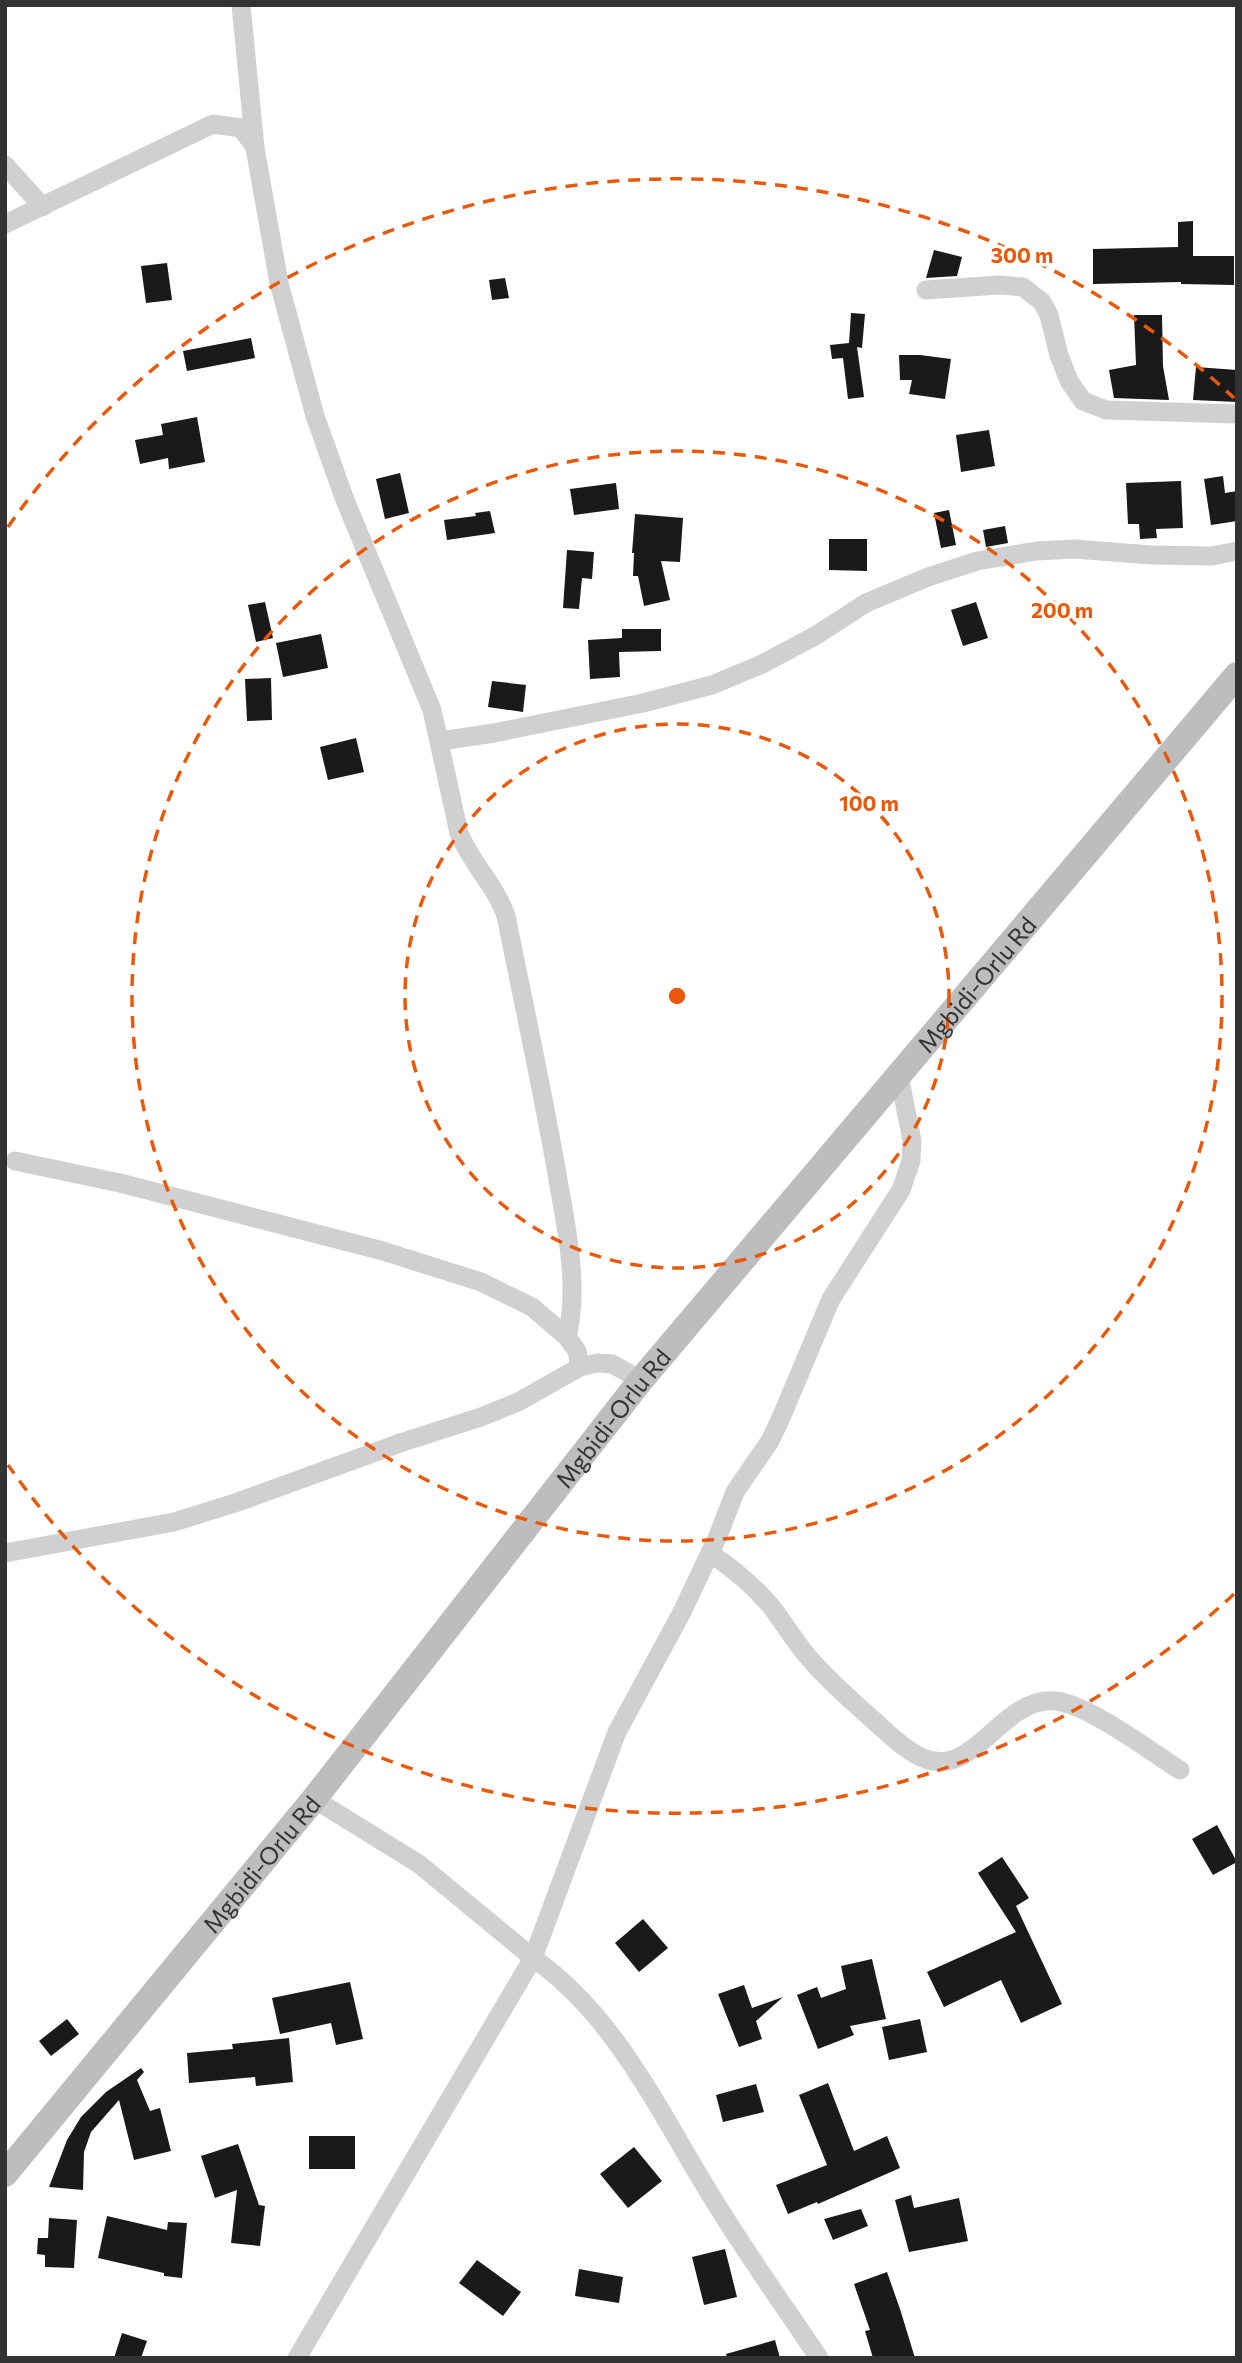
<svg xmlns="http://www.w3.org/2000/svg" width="1242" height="2363" font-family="Commissioner,sans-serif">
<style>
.building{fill:#1a1a1a}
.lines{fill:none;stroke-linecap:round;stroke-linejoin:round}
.street{stroke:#d0d0d0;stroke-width:19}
.secondary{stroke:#bdbdbd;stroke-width:26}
.ring{fill:none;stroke:#e8590c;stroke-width:3.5;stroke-dasharray:12 9}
.labels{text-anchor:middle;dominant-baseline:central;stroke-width:7;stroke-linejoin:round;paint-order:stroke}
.street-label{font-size:24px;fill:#333;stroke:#fff}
.centre{fill:#e8590c;stroke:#fff;stroke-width:3.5}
.ring-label{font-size:21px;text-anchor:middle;font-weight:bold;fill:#e8590c;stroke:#fff;stroke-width:7;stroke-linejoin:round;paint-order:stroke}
</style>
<rect width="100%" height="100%" fill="#fff"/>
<!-- building -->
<g class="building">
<polygon points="1193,221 1193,256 1234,256 1234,285 1181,284 1181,282 1093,284 1093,249 1178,247 1178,222"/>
<polygon points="934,250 962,257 957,276 926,278"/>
<polygon points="167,263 172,300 146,303 141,266"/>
<polygon points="505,278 509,298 492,300 489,280"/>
<polygon points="851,313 865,314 862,348 857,347 864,397 848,399 843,358 832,359 830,345 849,343"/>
<polygon points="1134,315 1162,315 1163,366 1169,400 1114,398 1109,370 1136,365"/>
<polygon points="251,338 255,358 187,371 183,351"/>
<polygon points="899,355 920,355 951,359 945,399 909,394 912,380 900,380"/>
<polygon points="1196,367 1237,370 1237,402 1193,400"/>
<polygon points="197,417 205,462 169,469 168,458 140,464 135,440 163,435 161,424"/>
<polygon points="989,430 995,466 961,472 956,435"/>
<polygon points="400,473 409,513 385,519 376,479"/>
<polygon points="1223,476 1225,493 1237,491 1237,521 1211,525 1204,479"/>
<polygon points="1181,481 1183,528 1156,529 1157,538 1140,539 1139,524 1128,524 1126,483"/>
<polygon points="616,483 619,509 574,515 570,489"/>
<polygon points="949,510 956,545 941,548 934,513"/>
<polygon points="490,511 495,533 447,540 444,520 476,516 475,513"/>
<polygon points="635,514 683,518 680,562 661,561 670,600 644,606 638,576 633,576 634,553 632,553"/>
<polygon points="1005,526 1008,543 986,547 983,530"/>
<polygon points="829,539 867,539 867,571 829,570"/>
<polygon points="567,550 594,552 592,579 582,578 579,609 563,608"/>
<polygon points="265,602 273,638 256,642 248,605"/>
<polygon points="976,602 988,638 963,646 951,610"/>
<polygon points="622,629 661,629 661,651 619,652 620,677 590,679 588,640 622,638"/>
<polygon points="321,634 328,668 283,677 276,643"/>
<polygon points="271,678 272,720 247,721 245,679"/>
<polygon points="492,681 526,685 523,712 488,707"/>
<polygon points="356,738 364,772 328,780 320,747"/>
<polygon points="1217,1825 1237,1862 1213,1875 1192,1839"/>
<polygon points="1002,1857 1029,1898 1016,1906 1062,2004 1021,2023 1001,1980 944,2007 927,1972 1016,1932 978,1873"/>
<polygon points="643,1919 668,1948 639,1972 615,1943"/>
<polygon points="872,1959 886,2019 850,2026 854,2035 818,2049 797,1995 817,1987 821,1998 846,1989 841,1966"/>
<polygon points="350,1982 363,2039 336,2045 331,2023 280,2034 272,1998"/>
<polygon points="744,1985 752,2008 783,1997 756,2021 762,2039 739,2047 718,1994"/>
<polygon points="67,2019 79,2034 51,2056 39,2041"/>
<polygon points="920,2019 927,2052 889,2060 882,2027"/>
<polygon points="289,2038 293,2082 256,2086 255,2077 189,2083 187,2053 233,2049 232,2044"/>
<polygon points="141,2068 144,2072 137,2080 150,2111 160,2108 171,2151 134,2160 119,2100 91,2132 84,2152 83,2190 49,2187 67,2140 81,2117 106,2092"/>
<polygon points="828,2083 854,2151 887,2136 900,2168 818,2204 817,2202 788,2214 776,2185 827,2165 799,2095"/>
<polygon points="756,2084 764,2112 723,2122 716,2095"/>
<rect x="309" y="2136" width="46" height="33"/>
<polygon points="238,2144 259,2205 265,2206 260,2246 231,2243 237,2190 215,2198 201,2156"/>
<polygon points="634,2147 662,2181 628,2208 600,2174"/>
<polygon points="911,2195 914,2208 959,2198 968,2241 909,2252 895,2200"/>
<polygon points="861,2209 868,2226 833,2240 824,2219"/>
<polygon points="107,2216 167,2230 168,2222 187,2223 182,2278 164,2276 164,2273 98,2258"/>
<polygon points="49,2218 77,2220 74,2268 45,2267 45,2255 37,2254 38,2238 48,2238"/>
<polygon points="725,2249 737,2297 704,2305 692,2257"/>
<polygon points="477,2260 521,2292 503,2316 459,2283"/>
<polygon points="579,2269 623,2277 619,2303 575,2296"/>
<polygon points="887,2272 900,2309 915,2358 873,2358 865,2331 870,2330 854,2284"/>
<polygon points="122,2333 147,2341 141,2358 114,2358"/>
<polygon points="775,2340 780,2358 727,2358 726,2354"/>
</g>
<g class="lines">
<!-- street -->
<g class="street">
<path d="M241,5l14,143 24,135 36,133 30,84 87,210 27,123c12,30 37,53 47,83 17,84 35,168 50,252 9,55 24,114 11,169"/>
<polyline points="5,165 43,207"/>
<polyline points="5,224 213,124 241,128 255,147"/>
<polyline points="926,290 999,285 1023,287 1042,302 1049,315 1059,355 1069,381 1083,401 1106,410 1237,414"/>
<polyline points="440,741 494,733 643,703 712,685 760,665 815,636 866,603 928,577 977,561 1036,551 1075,549 1151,555 1212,556 1237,551"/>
<polyline points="15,1161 120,1183 383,1251 481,1282 532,1307 567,1337 577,1351 580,1367"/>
<polyline points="5,1553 174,1522 238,1502 403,1442 481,1417 518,1402 580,1367 597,1363 612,1364 641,1380"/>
<path d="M710,1553c22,15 42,31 60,52 12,15 22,32 34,47 20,25 45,46 68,67 15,13 32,31 51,39 52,22 79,-63 133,-57 33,4 94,50 124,69"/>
<path d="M314,1799l105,65 114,94c82,57 126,153 177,236 34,56 72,109 109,164"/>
<polyline points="297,2358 533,1958 617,1732 681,1614 718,1536 735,1492 770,1441 780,1420 831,1299 901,1190 911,1161 912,1141 899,1075"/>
</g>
<!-- secondary -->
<path class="secondary" id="s1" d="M5,2174l309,-375 327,-419 596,-705"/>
</g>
<!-- distance rings -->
<g class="ring">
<circle cx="677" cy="996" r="272"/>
<circle cx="677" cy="996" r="545"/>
<path d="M1234 1594A817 817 0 0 1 8 1465M8 527A817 817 0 0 1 1234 398"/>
</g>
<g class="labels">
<!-- street labels -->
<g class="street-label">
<text stroke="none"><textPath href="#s1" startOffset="1536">Mgbidi-Orlu Rd</textPath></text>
<text stroke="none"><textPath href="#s1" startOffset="970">Mgbidi-Orlu Rd</textPath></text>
<text stroke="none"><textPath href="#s1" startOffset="402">Mgbidi-Orlu Rd</textPath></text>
</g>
</g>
<circle cx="677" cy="996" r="10" class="centre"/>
<g class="ring-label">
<text x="1022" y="263">300 m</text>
<text x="1062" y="618">200 m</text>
<text x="869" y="811">100 m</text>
</g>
<!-- border -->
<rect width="1242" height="2363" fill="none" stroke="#333333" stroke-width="14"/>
</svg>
